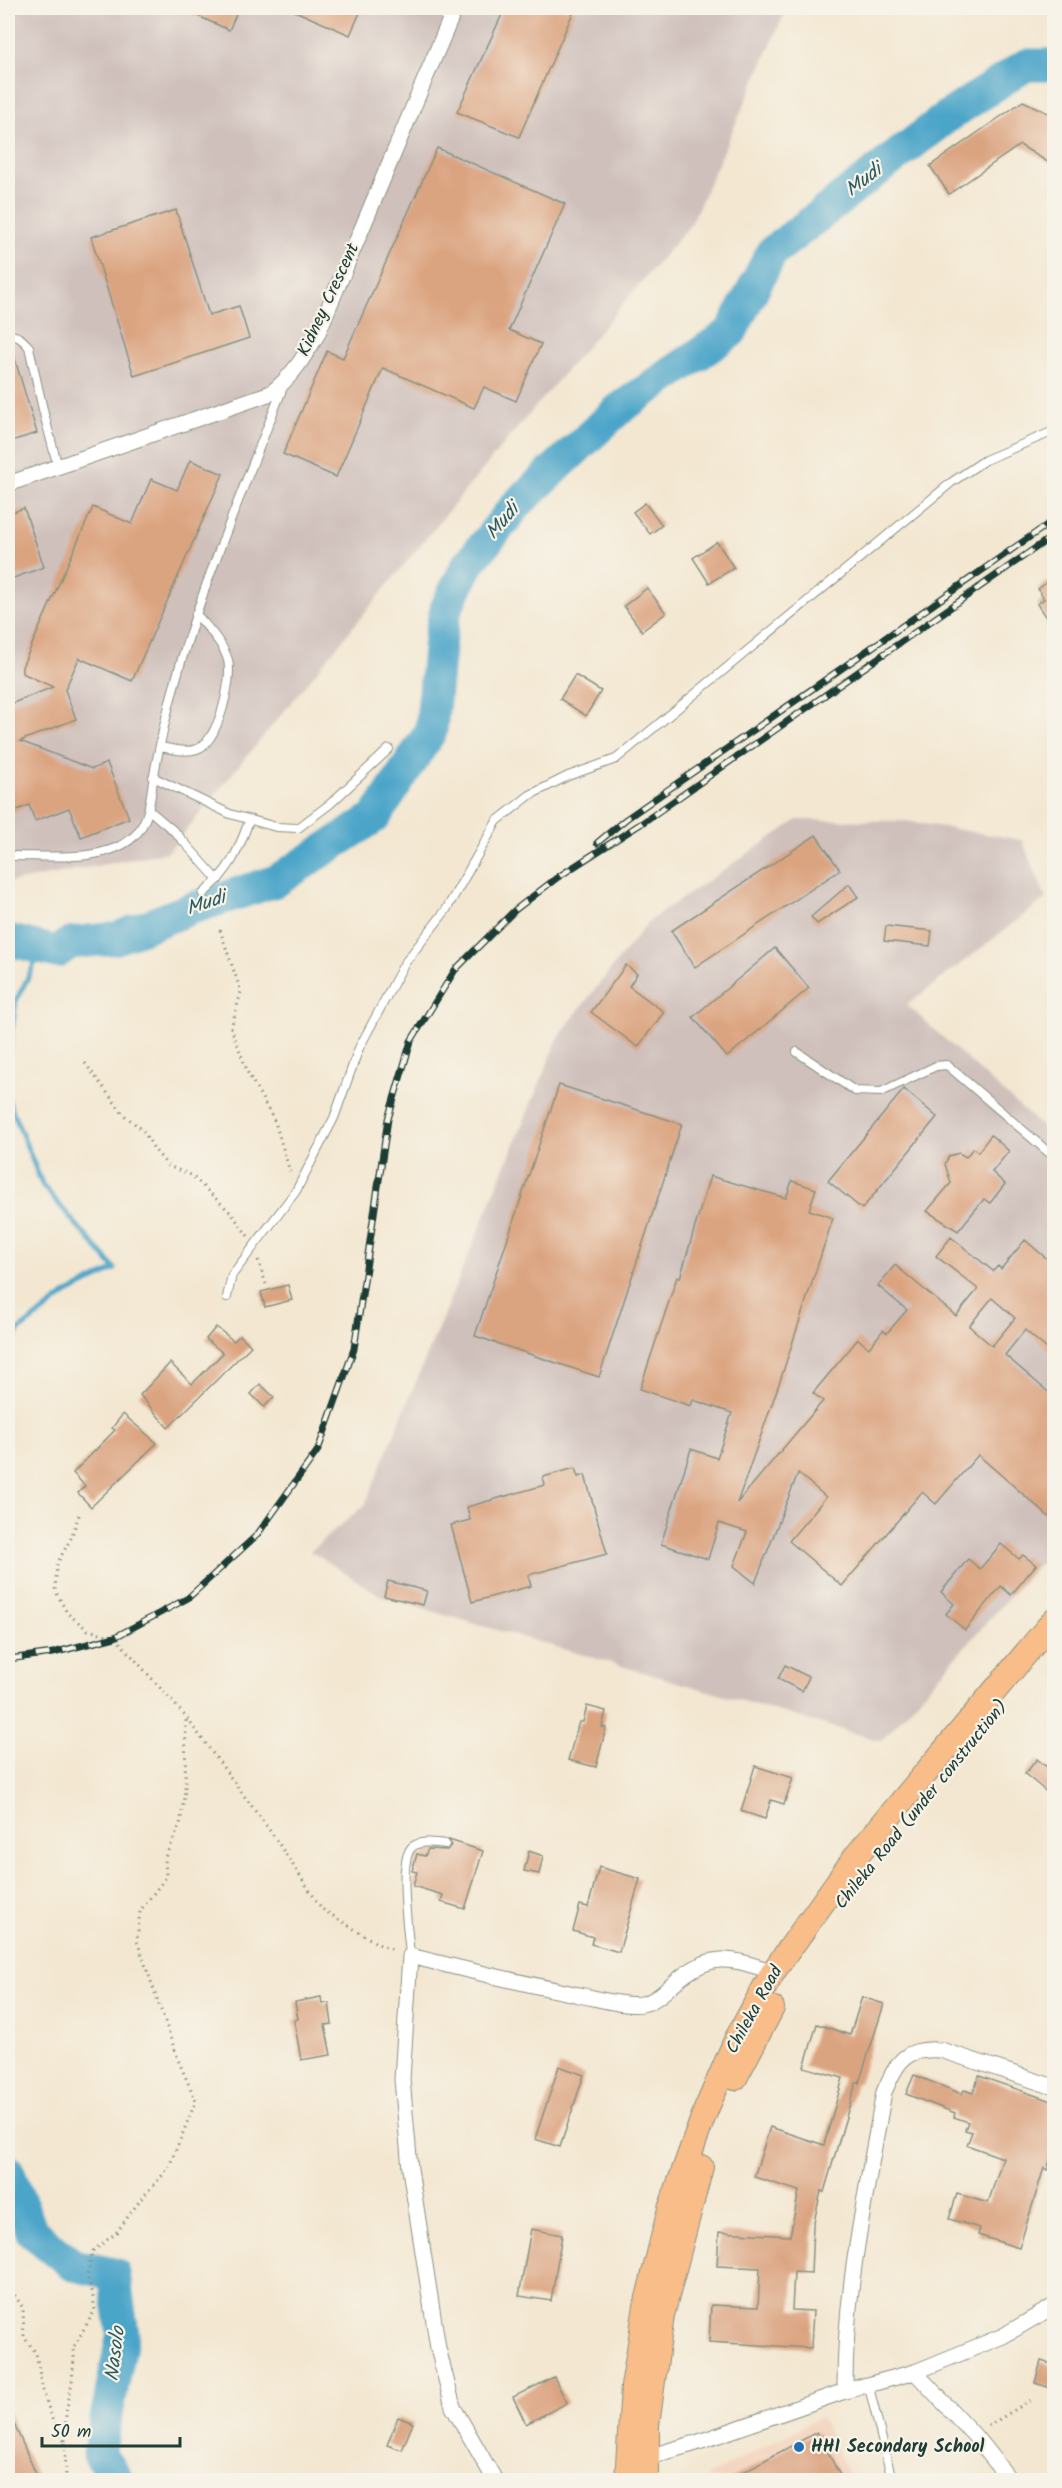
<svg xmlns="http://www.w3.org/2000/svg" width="1062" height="2488" font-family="Kalam,sans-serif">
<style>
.built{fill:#f3d4bf}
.industrial{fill:#cfc0bb}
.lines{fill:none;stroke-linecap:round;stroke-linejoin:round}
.stream{stroke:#4ba5c9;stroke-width:5}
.river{stroke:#4ba5c9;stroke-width:33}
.building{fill:#dba481;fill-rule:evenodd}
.service-casing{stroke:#899282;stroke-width:10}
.minor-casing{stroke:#899282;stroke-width:17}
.trunk-casing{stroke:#899282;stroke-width:26}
.path{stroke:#899282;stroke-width:3;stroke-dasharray:1.5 4.5;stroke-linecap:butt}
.service{stroke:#fff;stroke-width:8}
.minor{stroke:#fff;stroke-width:15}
.trunk{stroke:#f8bd89;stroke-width:24}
.rail-casing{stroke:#1f3d34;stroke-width:7}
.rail{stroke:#f7f3e8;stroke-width:4.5;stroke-dasharray:14;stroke-linecap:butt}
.poi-dot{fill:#1f6fb2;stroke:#f7f3e8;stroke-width:2}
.labels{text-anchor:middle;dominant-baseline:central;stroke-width:4.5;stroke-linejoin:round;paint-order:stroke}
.street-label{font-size:18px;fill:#1f3d34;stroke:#f7f3e8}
.poi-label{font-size:18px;font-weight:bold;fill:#1f3d34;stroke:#f7f3e8;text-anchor:start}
.water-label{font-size:20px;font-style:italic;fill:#2c5c61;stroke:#f7f3e8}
</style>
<rect width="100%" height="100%" fill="#f7f3e8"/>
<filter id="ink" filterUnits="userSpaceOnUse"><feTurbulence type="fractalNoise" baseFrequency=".0167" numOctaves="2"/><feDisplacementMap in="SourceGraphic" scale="12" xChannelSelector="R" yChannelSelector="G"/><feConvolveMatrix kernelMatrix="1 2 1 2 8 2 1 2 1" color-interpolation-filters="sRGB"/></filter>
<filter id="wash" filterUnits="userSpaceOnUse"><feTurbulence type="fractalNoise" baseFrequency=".008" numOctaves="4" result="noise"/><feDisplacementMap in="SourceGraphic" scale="24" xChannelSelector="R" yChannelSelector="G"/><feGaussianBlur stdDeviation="1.35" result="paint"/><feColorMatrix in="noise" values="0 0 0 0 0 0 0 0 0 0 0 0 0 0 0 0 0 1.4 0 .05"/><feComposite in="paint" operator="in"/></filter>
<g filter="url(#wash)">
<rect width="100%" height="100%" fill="#f3e7d1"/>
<!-- built -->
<polygon class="built" points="821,2417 851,2480 708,2480 706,2477"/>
<!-- industrial -->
<g class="industrial">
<polygon points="8,8 787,8 691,224 502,446 168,852 8,883"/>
<polygon points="797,820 906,821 1022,840 1046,898 907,1005 1054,1138 1054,1547 881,1741 383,1597 310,1551 365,1505 560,1034 649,921"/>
</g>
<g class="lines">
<!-- stream -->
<g class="stream">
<polyline points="8,1063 16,1001 37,959 89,940 146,936 212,911 317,862 389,806 431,750 431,637 442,605 462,563 506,515 513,498 619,409"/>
<polyline points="8,1100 43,1186 115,1269 66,1294 18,1331 8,1357"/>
</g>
<!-- river -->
<g class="river">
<polyline points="8,940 57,952 70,943 117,938 192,908 276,881 375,817 431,731 440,638 446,608 467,566 518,503 619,409 731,332 772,252 948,116 1026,65 1054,65"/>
<polyline points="8,2171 32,2232 73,2265 114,2274 123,2334 99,2454 117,2480"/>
</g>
</g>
<g id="blocks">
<!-- building -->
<g class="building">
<polygon points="180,8 239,8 229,30"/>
<polygon points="288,8 362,8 350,35"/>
<polygon points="505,8 575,8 519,137 457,112"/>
<polygon points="1023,101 1054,116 1054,166 1020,145 949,194 930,166"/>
<polygon points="437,148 565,204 509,330 541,344 516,401 484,387 474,408 383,368 336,477 283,454 327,351 343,358"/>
<polygon points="176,210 209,315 239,306 249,338 134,376 91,237"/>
<polygon points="11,346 37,433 8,442 8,347"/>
<polygon points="190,460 223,474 132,681 79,658 65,690 76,719 20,741 92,769 107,763 129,818 81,837 69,808 35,821 29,805 8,814 8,705 53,687 22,673 22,667 93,507 132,524 151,479 177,490"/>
<polygon points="645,503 662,525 650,534 633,512"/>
<polygon points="24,508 44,567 8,580 8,514"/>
<polygon points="717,542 734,568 709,583 693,558"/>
<polygon points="1054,577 1054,630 1037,604 1044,599 1038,589"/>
<polygon points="647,588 666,613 642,631 624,606"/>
<polygon points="575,675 601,691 586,716 560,699"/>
<polygon points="816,835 840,870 695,967 671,931"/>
<polygon points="849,884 858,897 817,924 811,917"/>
<polygon points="886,926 932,931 930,946 884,941"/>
<polygon points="775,948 809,988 727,1057 693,1017"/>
<polygon points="626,965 637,974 629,986 664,1012 638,1047 591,1012"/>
<polygon points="559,1085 682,1124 599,1377 475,1336"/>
<polygon points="904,1089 937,1117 862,1209 828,1181"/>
<polygon points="991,1135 1009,1151 992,1172 1005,1184 990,1203 984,1199 958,1231 927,1211 951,1183 945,1164 949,1156 959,1153 966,1157 973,1148 978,1152"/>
<path d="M710,1176l76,22 6,-17 24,8 -7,21 24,8 -53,163 -43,122 86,-102 -10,-8 45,-54 11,9 14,-18 4,3 20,-23 -29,-24 17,-21 61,51 22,-27 -42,-33 15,-19 42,34 5,-5 3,3 24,-29 29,25v90l-29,-25 -20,25 49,42v124l-76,-66 -42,49 -14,-12 -80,94 -53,-45 37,-44 -28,-24 -43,110 -21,-17 13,-34 -28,-9 -11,36 -47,-15 30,-95 26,9 15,-45 -39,-13 -2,6 -51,-17 37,-112 3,1zM992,1298l23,20 -23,28 -23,-20z"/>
<polygon points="288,1285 292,1300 265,1307 261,1292"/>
<polygon points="216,1327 234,1341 240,1335 251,1346 168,1428 140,1395 170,1363 192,1384 223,1353 206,1339"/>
<polygon points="260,1384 274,1397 264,1407 251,1394"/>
<polygon points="123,1414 157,1443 91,1507 78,1493 85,1486 73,1473 115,1430 112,1428"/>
<polygon points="575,1468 578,1477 585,1475 607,1554 528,1575 531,1586 472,1602 451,1525 470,1520 467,1507 545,1485 543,1477"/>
<polygon points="1001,1544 1019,1559 1023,1555 1036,1565 1011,1595 1001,1586 965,1630 946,1614 954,1604 941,1592 968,1559 980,1569"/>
<polygon points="388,1581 427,1591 423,1605 384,1596"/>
<polygon points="785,1665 809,1677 802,1691 778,1679"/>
<polygon points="587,1706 606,1711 602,1727 606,1728 596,1767 568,1760 579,1722 583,1722"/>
<polygon points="1037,1759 1054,1773 1054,1798 1025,1774"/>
<polygon points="755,1766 793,1778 784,1804 771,1800 765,1819 741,1811"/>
<polygon points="449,1840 483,1851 465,1909 441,1902 443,1895 413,1886 417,1872 412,1871 417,1854 425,1856 428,1849 447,1850 451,1845"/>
<polygon points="529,1851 543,1856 539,1874 524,1871"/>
<polygon points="599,1867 640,1879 619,1952 591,1944 593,1937 573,1931 580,1905 588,1907"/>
<polygon points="321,1997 322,2004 329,2003 332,2024 325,2025 331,2055 301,2060 294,2020 298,2019 295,2002"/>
<polygon points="862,1997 884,2004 859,2083 856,2083 824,2192 821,2191 813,2226 811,2273 794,2272 792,2310 813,2311 811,2348 709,2342 711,2305 758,2307 760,2268 717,2266 719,2232 790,2236 799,2191 754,2177 770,2127 824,2145 843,2078 804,2067 817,2024 850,2035"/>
<polygon points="559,2066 584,2075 560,2147 535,2139"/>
<polygon points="914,2075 962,2094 964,2090 973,2093 979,2076 1054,2102 1054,2148 1047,2170 1044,2168 1019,2248 978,2235 980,2228 949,2219 957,2194 988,2203 1003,2158 967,2145 972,2132 965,2130 968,2122 954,2117 955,2113 906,2094"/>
<polygon points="531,2229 562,2235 551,2301 519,2296"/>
<polygon points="1041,2361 1054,2365 1054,2389 1035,2383"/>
<polygon points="554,2377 567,2403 526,2424 513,2397"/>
<polygon points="8,2410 39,2481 8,2481"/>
<polygon points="398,2417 413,2423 402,2450 387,2445"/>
<polygon points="817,2432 843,2481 726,2481"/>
</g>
</g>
</g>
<g filter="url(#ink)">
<use href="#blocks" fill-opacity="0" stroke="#899282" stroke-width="1.5"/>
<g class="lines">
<!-- service casing -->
<g class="service-casing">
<g id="service">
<path d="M8,335c10,0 14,4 21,12l15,67 14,53"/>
<path d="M160,747c12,2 25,6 37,2 21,-7 36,-68 31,-89 -5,-17 -21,-33 -32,-46"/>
<polyline points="153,777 230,814 276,827 298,828 330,804 389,749"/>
<polyline points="149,810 175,832 218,880"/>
<path d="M8,856c37,-1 103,9 130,-24 13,-17 12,-37 16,-56 2,-15 6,-30 9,-45 26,-118 77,-232 120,-344"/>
<path d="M203,894c27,-24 34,-40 46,-73"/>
<polyline points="797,1052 855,1091 881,1092 936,1066 947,1065 1054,1157"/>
<polyline points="227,1297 232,1275 296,1191 334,1118 359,1048 404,964 446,910 497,821 530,795 568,776 616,759 952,482 985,460 1054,431"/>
<path d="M410,1956c-1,-21 -13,-95 2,-109 9,-7 23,-4 33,-3"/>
<polyline points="868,2383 892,2480"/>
</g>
</g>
<!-- minor casing -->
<g class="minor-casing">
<g id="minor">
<path d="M8,484l263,-91c21,-16 33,-36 46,-58l138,-327"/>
<polyline points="915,2372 974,2435 1010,2480"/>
<path d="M845,2391c-1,-101 22,-201 39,-299 14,-31 20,-45 57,-42l113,37"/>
<polyline points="641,2462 665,2452 696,2443 845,2391 915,2372 1003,2336 1054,2306"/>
<path d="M495,2480l-42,-73 -15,-59 -28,-179 -8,-90 8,-123c56,14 112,27 169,39 17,3 46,12 63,9 12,-2 22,-12 31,-20 37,-33 57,-27 100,-12"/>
</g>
</g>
<!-- trunk casing -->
<g class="trunk-casing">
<g id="trunk">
<polyline points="735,2078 772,2008"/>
<polyline points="627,2480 633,2387 646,2306 670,2209 705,2112 736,2040 773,1972 856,1856 1054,1620"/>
<polyline points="647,2480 647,2425 662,2315 701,2167"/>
</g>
</g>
<!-- path -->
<g class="path">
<polyline points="220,930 241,992 231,1028 248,1073 275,1122 290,1172"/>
<polyline points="85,1063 124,1115 143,1130 154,1149 168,1166 191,1175 231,1213 248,1236"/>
<polyline points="258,1260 266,1284"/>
<polyline points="79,1515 71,1538 57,1564 55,1590 67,1613 88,1630 115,1637 186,1717 273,1835 322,1909 378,1944 394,1950"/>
<polyline points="8,2285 23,2308 24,2337 36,2353 42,2387 53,2422 65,2443 66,2413 72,2382 74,2357 73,2348 95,2310 92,2291 87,2276 93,2251 116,2233 141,2199 168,2169 196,2101 179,2062 137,1941 140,1911 166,1877 165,1857 180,1825 185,1791 186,1717"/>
<polyline points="988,2426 1031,2400"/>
<polyline points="65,2443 66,2480"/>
</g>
<!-- service -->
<use href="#service" class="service"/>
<!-- minor -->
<use href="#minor" class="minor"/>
<!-- trunk -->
<use href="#trunk" class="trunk"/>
<!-- rail casing -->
<g class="rail-casing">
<g id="rail">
<polyline points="597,843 626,819 1054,520"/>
<polyline points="8,1659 53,1653 115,1637 188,1598 257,1535 318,1450 354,1349 388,1119 411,1041 455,970 515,910 558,877 642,823 1054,535"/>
</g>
</g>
<!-- rail -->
<use href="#rail" class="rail"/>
</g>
</g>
<!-- markers -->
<circle class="poi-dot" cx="799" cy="2447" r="6"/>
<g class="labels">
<!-- street labels -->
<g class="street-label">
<text transform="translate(329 300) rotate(-65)">Kidney Crescent</text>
<text transform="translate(922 1805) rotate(-51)">Chileka Road (under construction)</text>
<text transform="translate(755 2010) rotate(-61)">Chileka Road</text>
</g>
<!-- poi labels -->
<g class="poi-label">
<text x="811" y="2447">HHI Secondary School</text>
</g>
<!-- water labels -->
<g class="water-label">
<text transform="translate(864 181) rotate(-38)">Mudi</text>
<text transform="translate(503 522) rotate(-50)">Mudi</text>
<text transform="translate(206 904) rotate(-19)">Mudi</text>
<text transform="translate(116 2354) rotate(-83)">Nasolo</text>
</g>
</g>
<!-- margin -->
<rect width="1062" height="2488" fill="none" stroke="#f7f3e8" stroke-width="30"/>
<!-- scale -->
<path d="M42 2437v9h138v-9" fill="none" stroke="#1f3d34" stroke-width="3"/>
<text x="51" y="2437" font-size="18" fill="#1f3d34" stroke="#f7f3e8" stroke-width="4.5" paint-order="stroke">50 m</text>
</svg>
